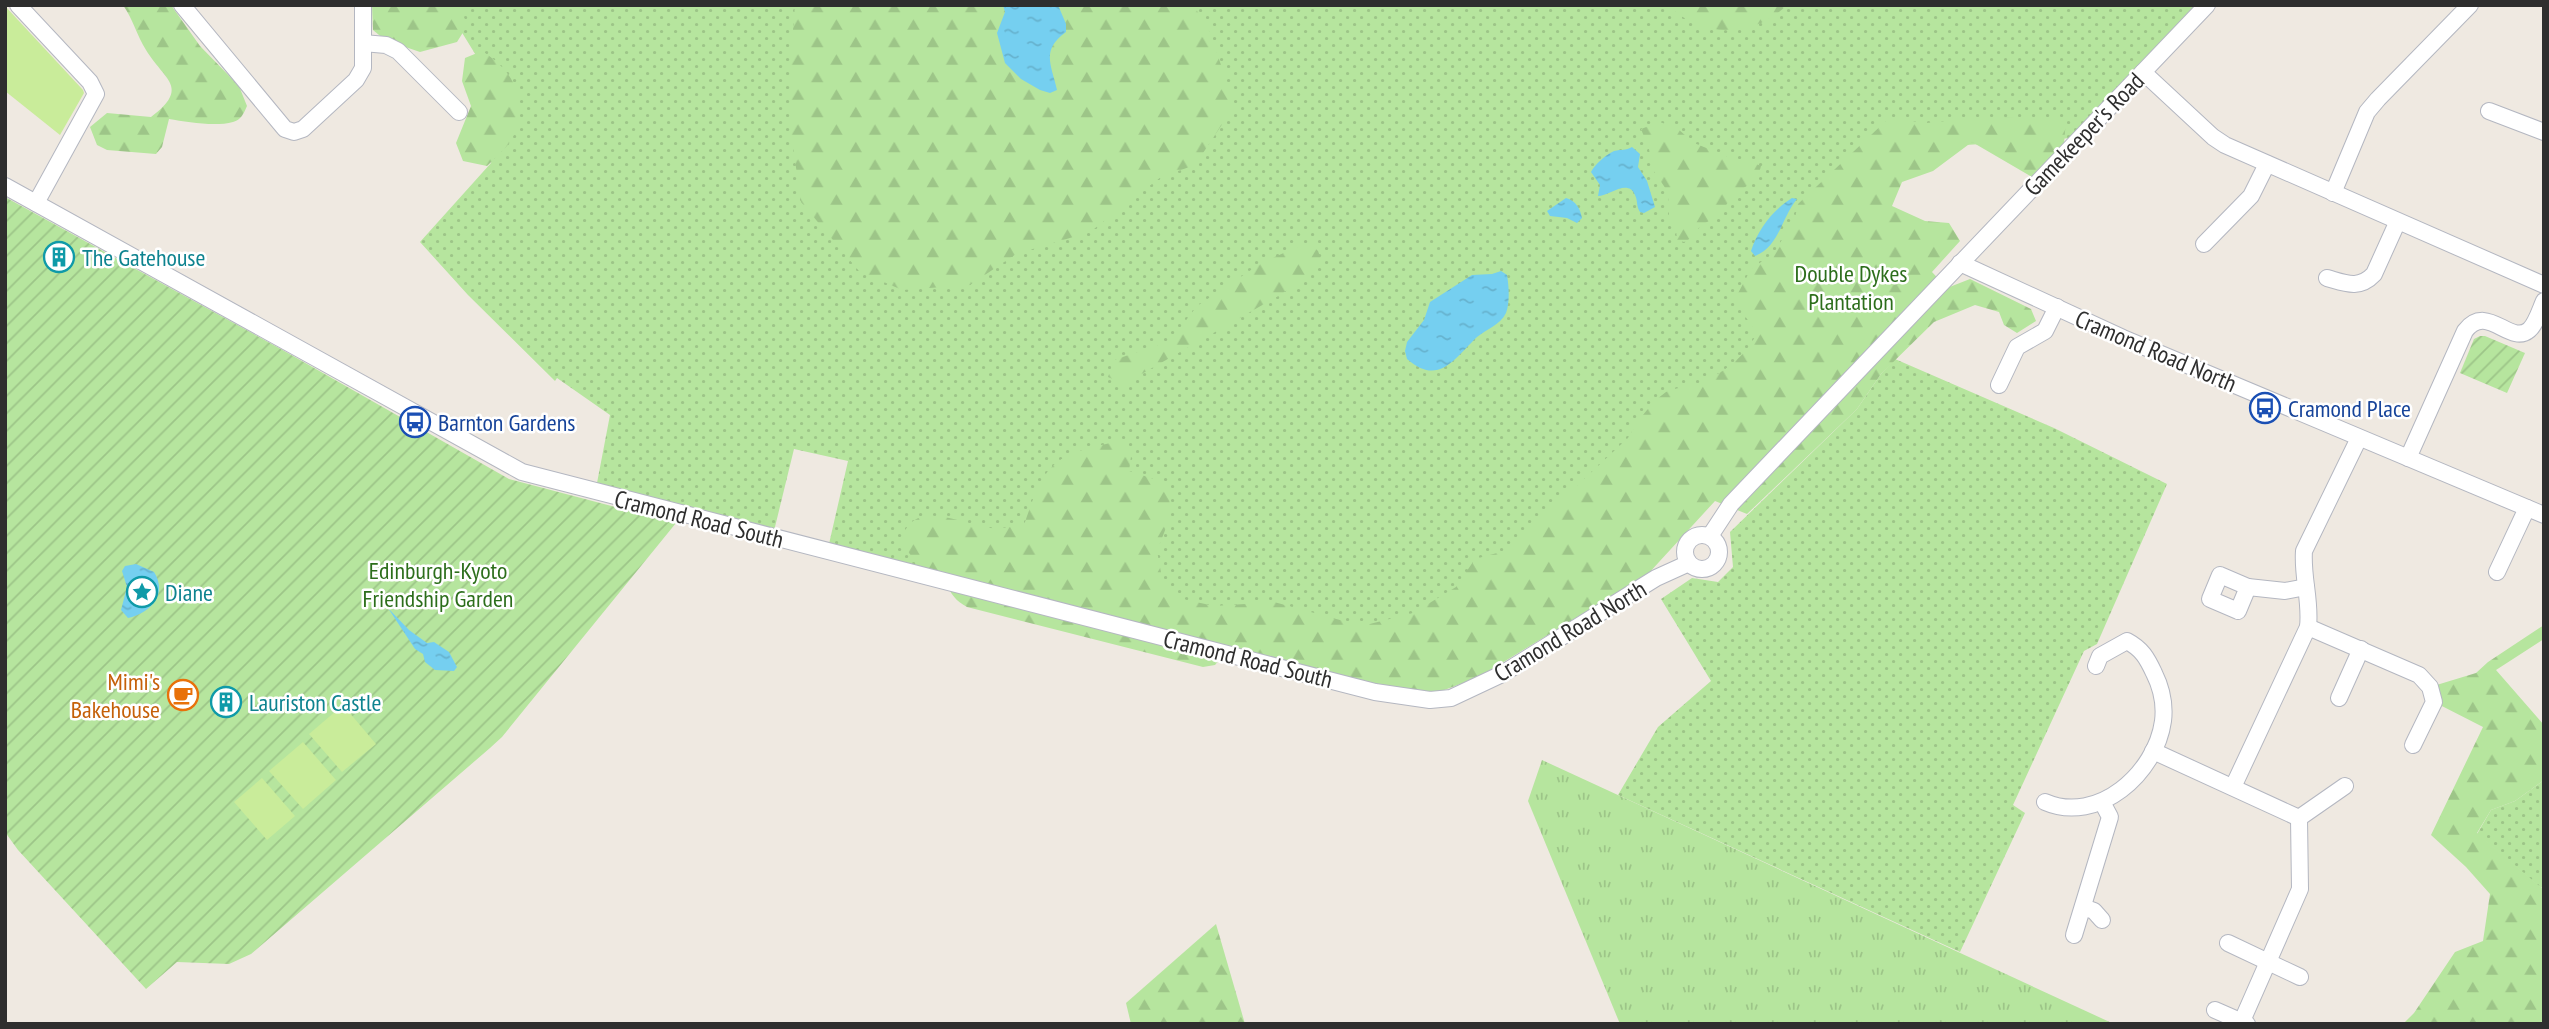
<svg xmlns="http://www.w3.org/2000/svg" width="2549" height="1029" font-family="'PT Sans Narrow',sans-serif">
<style>
.grass{fill:url(#grass-dots)}
.forest{fill:url(#forest-firs)}
.park{fill:url(#park-tufts)}
.garden{fill:url(#garden-furrows)}
.pitch{fill:#c9ec9a}
.water{fill:url(#water-ripples)}
.lines{fill:none;stroke-linecap:round;stroke-linejoin:round}
.minor-casing{stroke:#b4b7c1;stroke-width:18}
.minor{stroke:#fff;stroke-width:16}
.labels{text-anchor:middle;dominant-baseline:central;stroke-width:5;stroke-linejoin:round;paint-order:stroke}
.street-label{font-size:24px;fill:#2e2e2e;stroke:#fff}
.culture-label{font-size:24px;fill:#0d838f;stroke:#fff;text-anchor:start}
.park-label{font-size:24px;fill:#2c6e1b;stroke:#fff}
.transit-label{font-size:24px;fill:#164399;stroke:#fff;text-anchor:start}
.food-label{font-size:24px;fill:#c56008;stroke:#fff;text-anchor:end}
</style>
<defs>
<pattern id="grass-dots" width="8" height="8" patternUnits="userSpaceOnUse" patternTransform="scale(1.75)"><rect width="8" height="8" fill="#b6e59e"/><path d="M2 2h.1M6 6h.1" fill="none" stroke="#9dc588" stroke-width="1.8" stroke-linecap="round"/></pattern>
<pattern id="forest-firs" width="22" height="20" patternUnits="userSpaceOnUse" patternTransform="scale(1.75)"><rect width="22" height="20" fill="#b6e59e"/><path d="M5 1l3.5 6h-7zM16 11l3.5 6h-7z" fill="#9dc588"/></pattern>
<pattern id="park-tufts" width="24" height="20" patternUnits="userSpaceOnUse" patternTransform="scale(1.75)"><rect width="24" height="20" fill="#b6e59e"/><path d="M3 7l-1-3M5 7V3M7 7l1-3M15 17l-1-3M17 17v-4M19 17l1-3" fill="none" stroke="#9dc588"/></pattern>
<pattern id="garden-furrows" width="10" height="10" patternUnits="userSpaceOnUse" patternTransform="scale(1.75)"><rect width="10" height="10" fill="#b6e59e"/><path d="M-1 1l2-2M0 10L10 0M9 11l2-2" fill="none" stroke="#9dc588"/></pattern>
<pattern id="water-ripples" width="26" height="14" patternUnits="userSpaceOnUse" patternTransform="scale(1.75)"><rect width="26" height="14" fill="#75cff0"/><path d="M2 4q2-2 4 0t4 0M15 11q2-2 4 0t4 0" fill="none" stroke="#66b2ce"/></pattern>
</defs>
<rect width="100%" height="100%" fill="#efe9e1"/>
<!-- grass -->
<g class="grass">
<polygon points="445,5 2197,5 2072,138 1905,149 1783,340 1431,697 829,544 848,461 794,449 774,531 597,483 610,415 557,378 555,381 468,295 420,242 491,163 501,96"/>
<polygon points="1895,359 2054,428 2167,484 2097,644 2084,651 2013,805 2025,813 1960,952 1618,795 1658,727 1711,681 1661,599 1692,578 1718,582 1733,567 1730,532 1857,409 1881,374"/>
<polygon points="2544,780 2544,886 2541,888 2477,834 2491,810 2515,801"/>
</g>
<!-- forest -->
<g class="forest">
<path d="M123,5h48l29,41 39,40 8,20c-3,7 -6,14 -14,16 -18,5 -46,0 -64,-3l-7,28 -6,7 -49,-4 -10,-5 -7,-18 17,-14 44,4c40,-30 13,-37 -5,-67 -9,-14 -13,-31 -23,-45z"/>
<polygon points="372,5 460,5 467,26 457,42 420,52 385,40 373,30"/>
<polygon points="795,5 1192,5 1206,22 1235,105 1195,165 1161,177 1090,232 1016,254 970,285 902,290 859,271 801,202 790,126 790,68"/>
<path d="M1668,5h119c-33,33 -86,34 -119,0z"/>
<path d="M482,51c32,20 46,48 31,86 -5,10 -18,21 -26,29l-24,-5 -7,-18 15,-37 -9,-25 3,-23z"/>
<path d="M1990,117l76,3 -2,24 -32,33 -60,-35 -39,29 -31,11 -10,24 33,15 24,2 11,18 -28,31 15,16 23,-9 61,30 5,12 -19,12 -13,-8 -5,-13 -24,-7 -41,17 -53,52 -24,35 -110,105 -32,-13 -67,73 -169,103 -48,18 -45,-6 -159,-38 -12,14 -12,2 -236,-60c-23,-13 -15,-24 -28,-34 -5,-5 -14,-6 -21,-7l-17,-25c12,-46 61,-16 90,-13 10,1 22,-2 33,-3 22,-65 29,-70 96,-84l12,8 -3,22 25,8 16,14 -1,27 -12,31 5,27 16,20 36,8 60,-4 88,24 51,-13 43,-26 19,-28 33,-9 120,-112c9,-16 22,-35 38,-46 9,-5 23,-4 32,-8 24,-10 46,-26 58,-49 -6,-17 -16,-20 -20,-38l15,-28 23,-16 21,-35 3,-14 91,-86 37,5z"/>
<polygon points="1660,122 1678,129 1694,143 1731,158 1749,161 1761,166 1757,180 1735,193 1718,216 1700,226 1693,237 1684,242 1677,240 1676,229 1669,215 1668,192 1653,170 1649,149 1641,129"/>
<polygon points="1309,242 1318,251 1322,262 1309,275 1280,295 1124,384 1108,377 1114,360 1170,341 1197,306 1263,262"/>
<polygon points="2544,625 2544,639 2496,670 2544,725 2544,780 2515,801 2491,810 2477,833 2544,890 2544,1024 2403,1024 2414,1013 2455,952 2483,941 2490,894 2466,867 2431,835 2483,727 2434,702 2430,687 2476,673 2488,662"/>
<polygon points="1216,924 1245,1024 1131,1024 1126,1003"/>
</g>
<!-- park -->
<polygon class="park" points="1542,760 2114,1024 1620,1024 1528,801"/>
<!-- garden -->
<g class="garden">
<polygon points="5,197 279,348 509,479 676,523 502,737 490,748 251,954 229,964 177,962 146,989 18,850 5,832"/>
<polygon points="2480,336 2485,336 2525,353 2507,393 2460,373 2474,339"/>
</g>
<!-- pitch -->
<g class="pitch">
<polygon points="5,6 83,90 84,93 60,135 5,91"/>
<polygon points="343,705 376,744 342,772 309,734"/>
<polygon points="303,742 336,780 303,809 269,771"/>
<polygon points="262,778 295,816 267,840 234,802"/>
</g>
<!-- water -->
<g class="water">
<path d="M1003,5h55l8,19v8c-25,18 -15,32 -9,58l-7,3 -10,-3 -19,-11 -16,-16 -8,-30 8,-21z"/>
<path d="M1632,147l8,7 -2,13 9,14 8,26 -11,6 -4,-1c-4,-6 -2,-11 -5,-17 -7,-17 -26,1 -37,1l2,-11 -9,-13c3,-7 16,-18 23,-21 8,-2 11,0 18,-4z"/>
<path d="M1566,198c10,3 14,10 16,20l-5,5 -10,-5 -17,-2 -3,-5z"/>
<path d="M1792,198l5,1c-16,19 -17,47 -42,57l-4,-5c7,-22 22,-41 41,-53z"/>
<path d="M1501,271l6,4c2,11 3,28 -1,38 -6,12 -19,16 -29,24 -22,21 -38,50 -70,22l-2,-8 2,-9 17,-22 6,-18 42,-27 20,-1z"/>
<path d="M136,564l18,8c14,22 -3,41 -26,46l-7,-8 6,-23 -5,-16 3,-5z"/>
<polygon points="388,608 409,630 427,643 434,642 449,652 457,667 454,671 435,670 425,662 423,654 415,649"/>
</g>
<g class="lines">
<!-- minor casing -->
<g class="minor-casing">
<g id="minor">
<polyline points="18,5 90,82 96,94 36,203"/>
<polyline points="182,5 285,129 294,132 303,129 356,80 363,68 363,5"/>
<polyline points="363,43 386,45 398,51 459,112"/>
<polyline points="2143,72 2213,137 2225,145 2544,285"/>
<polyline points="2489,111 2544,132"/>
<polyline points="5,186 522,472 1375,692 1430,700 1451,698 1502,674 1656,578 1689,563"/>
<polyline points="2333,193 2367,112 2378,99 2470,5"/>
<polyline points="2204,244 2251,196 2267,164"/>
<polyline points="1960,263 2123,338 2544,515"/>
<path d="M2327,278c18,5 32,12 47,-4l23,-51"/>
<polyline points="1999,385 2017,347 2045,331 2057,307"/>
<path d="M2408,458l57,-127c22,-29 45,15 64,-1 7,-6 11,-20 15,-29"/>
<circle cx="1702" cy="552" r="17"/>
<polyline points="1710,536 1731,504 2207,5"/>
<polyline points="2497,572 2527,508"/>
<polygon points="2220,575 2248,587 2238,611 2210,599"/>
<polyline points="2248,587 2285,591 2306,587"/>
<polyline points="2308,627 2419,675 2430,687 2434,702 2413,745"/>
<polyline points="2339,698 2361,649"/>
<polyline points="2153,751 2299,818"/>
<path d="M2233,787l75,-160c3,-26 -6,-50 -4,-76l55,-113"/>
<path d="M2045,802c53,23 111,-29 118,-81 2,-16 -2,-34 -9,-48 -7,-15 -12,-24 -27,-32l-27,15 -4,10"/>
<polyline points="2083,907 2094,911 2102,920"/>
<polyline points="2074,935 2110,817 2102,802"/>
<polyline points="2228,943 2300,977"/>
<polyline points="2215,1010 2247,1024"/>
<polyline points="2242,1021 2300,889 2299,818 2345,786"/>
</g>
</g>
<!-- minor -->
<use href="#minor" class="minor"/>
</g>
<!-- icons -->
<defs>
<g id="building-ring" transform="scale(1.575)"><circle r="9.5" fill="#fff" stroke="#0f9aa8" stroke-width="1.5"/><path d="M-4-6H4V6H1V3H-1V6H-4ZM-2.5-4.3h1.7v1.8h-1.7ZM.8-4.3h1.7v1.8H.8ZM-2.5-1h1.7V.8h-1.7ZM.8-1h1.7V.8H.8Z" fill="#0f9aa8"/></g>
<g id="bus-ring" transform="scale(1.575)"><circle r="9.5" fill="#fff" stroke="#1a4fb4" stroke-width="1.5"/><path d="M-5-6H5V4H4V6H2V4H-2V6H-4V4H-5ZM-3.5-4V0h7V-4ZM-3.5 1.2v1.5H-2V1.2ZM2 1.2v1.5H3.5V1.2Z" fill="#1a4fb4"/></g>
<g id="sight-ring" transform="scale(1.575)"><circle r="9.5" fill="#fff" stroke="#0f9aa8" stroke-width="1.5"/><path d="M0-6L1.8-2.2L6-1.7L2.9 1.2L3.7 5.4L0 3.3L-3.7 5.4L-2.9 1.2L-6-1.7L-1.8-2.2Z" fill="#0f9aa8"/></g>
<g id="cafe-ring" transform="scale(1.575)"><circle r="9.5" fill="#fff" stroke="#e8710a" stroke-width="1.5"/><path d="M-5.5-4.5H6V0H3Q3 3.5 0 3.5H-2.5Q-5.5 3.5-5.5 0ZM3-3.2v2h1.7v-2ZM-6 4.5H4V6H-6Z" fill="#e8710a"/></g>
</defs>
<g fill-rule="evenodd">
<use href="#building-ring" x="59" y="257"/>
<use href="#bus-ring" x="2265" y="408"/>
<use href="#bus-ring" x="415" y="422"/>
<use href="#sight-ring" x="142" y="592"/>
<use href="#cafe-ring" x="183" y="695"/>
<use href="#building-ring" x="226" y="702"/>
</g>
<g class="labels">
<!-- street labels -->
<g class="street-label">
<text transform="translate(2084 134) rotate(-46)">Gamekeeper's Road</text>
<text transform="translate(2156 351) rotate(23)">Cramond Road North</text>
<text transform="translate(699 519) rotate(14)">Cramond Road South</text>
<text transform="translate(1570 631) rotate(-31)">Cramond Road North</text>
<text transform="translate(1248 659) rotate(14)">Cramond Road South</text>
</g>
<!-- culture labels -->
<g class="culture-label">
<text x="82" y="257">The Gatehouse</text>
<text x="165" y="592">Diane</text>
<text x="249" y="702">Lauriston Castle</text>
</g>
<!-- park labels -->
<g class="park-label">
<text x="1851" y="273">Double Dykes<tspan x="1851" dy="28">Plantation</tspan></text>
<text x="438" y="570">Edinburgh-Kyoto<tspan x="438" dy="28">Friendship Garden</tspan></text>
</g>
<!-- transit labels -->
<g class="transit-label">
<text x="2288" y="408">Cramond Place</text>
<text x="438" y="422">Barnton Gardens</text>
</g>
<!-- food labels -->
<g class="food-label">
<text x="160" y="681">Mimi's<tspan x="160" dy="28">Bakehouse</tspan></text>
</g>
</g>
<!-- border -->
<rect width="2549" height="1029" fill="none" stroke="#2e2e2e" stroke-width="14"/>
</svg>
